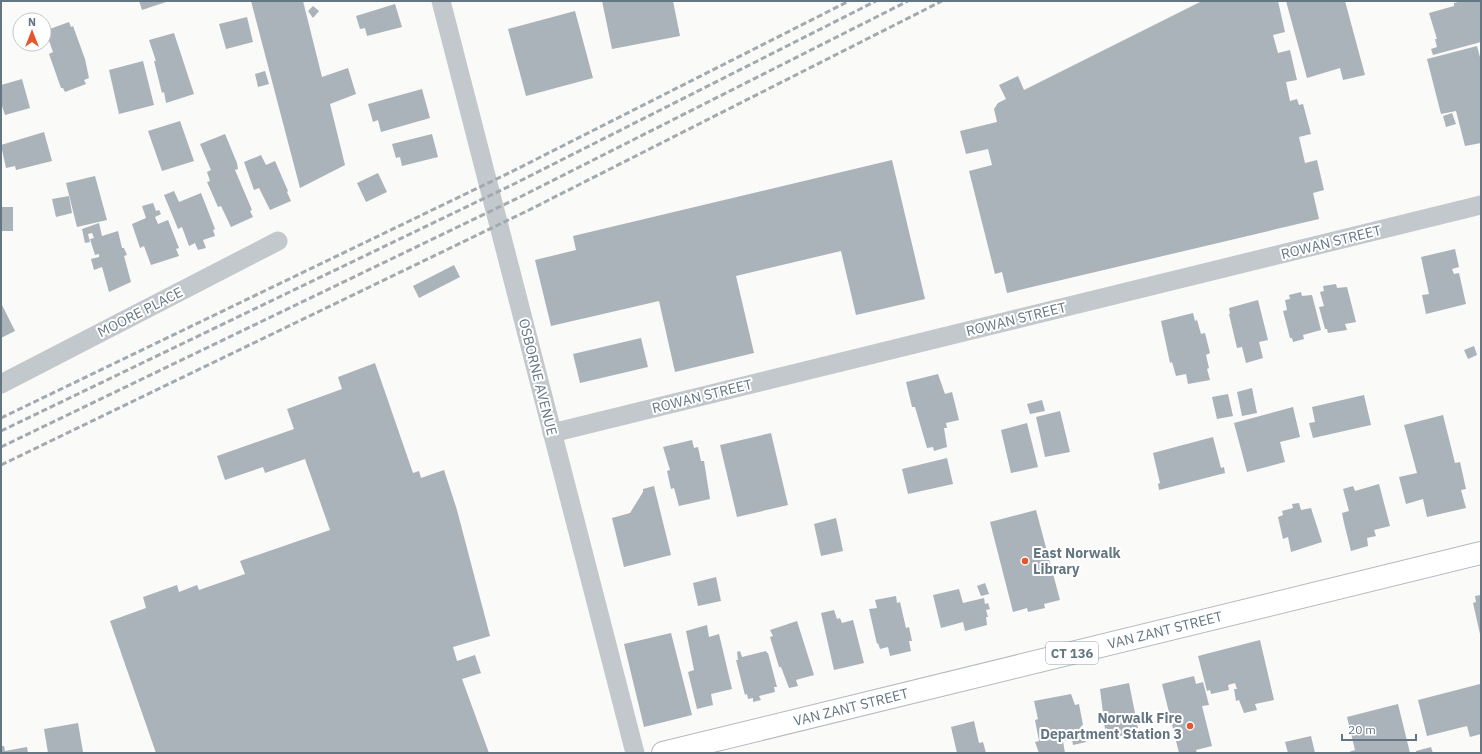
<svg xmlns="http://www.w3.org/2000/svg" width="1482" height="754" font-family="'IBM Plex Sans',sans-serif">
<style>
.building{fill:#aab3b9}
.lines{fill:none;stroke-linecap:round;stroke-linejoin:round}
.primary-casing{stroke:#b5babe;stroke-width:24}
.minor{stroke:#c3c8cc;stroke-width:19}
.primary{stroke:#fff;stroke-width:22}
.rail{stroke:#a2aab0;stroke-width:3;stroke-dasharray:6 3;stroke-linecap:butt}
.poi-dot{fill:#e4572e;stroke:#fff;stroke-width:1.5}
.labels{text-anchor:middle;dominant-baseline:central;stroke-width:4;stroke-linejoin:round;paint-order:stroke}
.shield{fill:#fff;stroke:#939fa8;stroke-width:1}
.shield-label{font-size:13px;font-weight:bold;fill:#657683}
.street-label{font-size:14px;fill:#657683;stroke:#fff}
.poi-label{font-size:14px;font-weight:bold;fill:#657683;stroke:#fff;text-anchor:start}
</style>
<rect width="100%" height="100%" fill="#fafaf8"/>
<!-- building -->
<g class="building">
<polygon points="139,1 169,1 142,10"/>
<polygon points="251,1 303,1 322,77 348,68 356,94 330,104 345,165 300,188"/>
<polygon points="602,1 673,1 680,36 612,49"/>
<polygon points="1202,1 1278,1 1285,32 1273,35 1278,53 1290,50 1297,80 1286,82 1290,101 1297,99 1299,105 1303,104 1311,134 1299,137 1305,163 1317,160 1324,190 1313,193 1319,219 1007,293 1002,272 995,274 969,171 992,165 988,149 966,154 960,131 997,122 994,109 998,103 1006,99 999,85 1018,76 1024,90"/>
<polygon points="1286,1 1345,1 1365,75 1343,80 1340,68 1307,78"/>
<polygon points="1462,1 1481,1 1481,42 1433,55 1431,49 1437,47 1435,39 1437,39 1429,13 1454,6 1454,3"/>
<polygon points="395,4 402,27 367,36 365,28 360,29 356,16"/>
<polygon points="313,6 319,11 313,18 308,11"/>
<polygon points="575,11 593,78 526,96 508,29"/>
<polygon points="247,17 253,42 226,49 219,24"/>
<polygon points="69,22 71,27 73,26 85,59 89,78 84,80 86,84 65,92 63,88 61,88 49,54 53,52 47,35 49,35 47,30"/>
<polygon points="174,33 194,94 166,103 164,92 162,93 154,61 156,61 149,40"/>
<polygon points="1477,46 1481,61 1481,143 1465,146 1456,111 1441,114 1427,59"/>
<polygon points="143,61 154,105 119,114 109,70"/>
<polygon points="265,71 269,84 258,87 255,74"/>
<polygon points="22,79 30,108 5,115 1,103 1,85"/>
<polygon points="422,89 430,118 381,132 378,120 373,122 368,104"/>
<polygon points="1452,113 1456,124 1446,127 1443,116"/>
<polygon points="180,121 194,161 162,171 148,131"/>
<polygon points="44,132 52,161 16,170 15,166 6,168 1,145"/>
<polygon points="225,134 237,163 238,169 235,170 252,210 250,211 253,217 231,227 221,206 218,207 207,182 210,181 207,172 211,170 200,144"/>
<polygon points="432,134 438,157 402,166 400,157 396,158 392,144"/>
<polygon points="261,155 266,165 275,161 288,191 287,192 291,201 270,210 259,188 254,190 244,162"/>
<polygon points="892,160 925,299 856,315 841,251 736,276 754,353 675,372 659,301 551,326 535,260 576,250 573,236"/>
<polygon points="378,173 387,192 366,202 357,183"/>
<polygon points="95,176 107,220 77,227 66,183"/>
<polygon points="174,191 179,202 201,193 215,229 213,230 215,236 203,240 206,248 198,250 195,243 189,246 182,227 178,229 164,195"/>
<polygon points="69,196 72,213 56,217 52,199"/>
<polygon points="153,203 156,211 159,210 161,214 155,217 158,224 168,220 179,248 176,249 179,256 151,265 144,246 140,248 132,224 146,218 142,206"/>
<rect x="1" y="207" width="12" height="24"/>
<polygon points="99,223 102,236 118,231 122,248 124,248 127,255 124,256 131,282 109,292 102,267 94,270 91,259 99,257 99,254 95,255 90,239 94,238 92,233 88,234 90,242 85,243 82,229"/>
<polygon points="1455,249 1459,267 1452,269 1454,274 1459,273 1466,304 1426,314 1422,295 1429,294 1421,257"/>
<polygon points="454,265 460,277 419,298 413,286"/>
<polygon points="1336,284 1337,288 1347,287 1356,322 1345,324 1347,330 1328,333 1327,329 1325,329 1319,307 1324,306 1320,292 1324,291 1323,286"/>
<polygon points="1301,292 1302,296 1312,295 1321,330 1303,335 1304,339 1293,342 1292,338 1290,338 1283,311 1287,310 1285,300 1290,299 1289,295"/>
<polygon points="1258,300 1268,340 1259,342 1263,358 1246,363 1242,347 1237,348 1229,314 1230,314 1229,308"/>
<polygon points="1,303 15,331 1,338"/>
<polygon points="1193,313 1195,321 1197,320 1201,334 1205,333 1210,353 1206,355 1209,368 1207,369 1210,380 1188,384 1186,374 1176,376 1172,362 1170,363 1161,321"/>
<polygon points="641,338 648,367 580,383 573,354"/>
<polygon points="1474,346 1477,355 1468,359 1464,350"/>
<polygon points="375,363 413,473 419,471 421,478 444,470 457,510 490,636 453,647 457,661 475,655 481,673 462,679 489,753 156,753 110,621 146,608 143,597 177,585 179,592 197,585 199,590 245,574 240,561 330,530 305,459 265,473 263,467 225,480 217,456 294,429 287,409 342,389 338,377"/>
<polygon points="938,374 945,394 952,392 959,420 946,423 947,428 944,428 947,447 934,451 933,447 927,448 915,407 912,407 906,382"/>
<polygon points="1252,388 1257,413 1242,416 1237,392"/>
<polygon points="1228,394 1233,416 1217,419 1212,397"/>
<polygon points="1364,395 1371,425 1313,438 1309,423 1315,422 1312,407"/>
<polygon points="1042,400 1045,411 1030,414 1027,404"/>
<polygon points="1293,407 1300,437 1280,442 1285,462 1247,472 1234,423"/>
<polygon points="1060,411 1070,452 1045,457 1036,417"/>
<polygon points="1443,415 1455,463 1460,462 1466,489 1461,490 1466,508 1427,517 1423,499 1406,504 1399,477 1417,473 1404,425"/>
<polygon points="1027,423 1038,467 1011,473 1001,430"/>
<polygon points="771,433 788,505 737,517 720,445"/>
<polygon points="1213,437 1221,468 1224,467 1225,473 1159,490 1158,484 1160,483 1153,453"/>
<polygon points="692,440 694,448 698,447 701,461 704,461 710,499 679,506 674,488 671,489 667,471 670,470 663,447"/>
<polygon points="947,458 953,484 908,494 902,469"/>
<polygon points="1379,484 1390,526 1374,530 1376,536 1367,538 1368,546 1351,551 1344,523 1342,513 1349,511 1343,489 1353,486 1355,491"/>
<polygon points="654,486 671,555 624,567 612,518 630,513 643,492 643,489"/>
<polygon points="1299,503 1301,510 1311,508 1322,542 1291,552 1288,537 1283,539 1278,517 1283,515 1282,511 1293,508 1292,504"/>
<polygon points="1036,510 1060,600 1044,604 1045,608 1028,612 1027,608 1013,612 990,522"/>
<polygon points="836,518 843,551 821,556 814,524"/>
<polygon points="716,577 721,601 698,606 693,583"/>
<polygon points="985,583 989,594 981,596 977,586"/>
<polygon points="959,589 963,603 984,598 985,604 988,603 990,609 986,610 988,617 986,617 987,625 965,631 963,622 941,628 933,595"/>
<polygon points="1481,595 1481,634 1480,634 1473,603 1476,602 1475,596"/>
<polygon points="896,596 897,603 900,602 906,628 909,627 912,641 909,641 911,651 890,656 888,647 880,649 878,643 877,644 869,609 877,608 875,600"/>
<polygon points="834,610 837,619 840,618 842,623 853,620 864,663 834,670 821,613"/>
<polygon points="797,621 814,675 796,680 798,686 789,688 781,667 779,667 770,637 773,636 770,630"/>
<polygon points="707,625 709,637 719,634 732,689 711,694 713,705 697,709 688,672 694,670 686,631"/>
<polygon points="671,633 692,715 644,727 624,644"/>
<polygon points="1260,640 1274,700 1255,704 1257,710 1244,713 1239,700 1236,701 1234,689 1237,689 1235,683 1228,685 1229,690 1211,694 1210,690 1207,691 1198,656"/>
<polygon points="740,651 742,657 766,651 767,653 768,653 777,687 774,687 775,692 759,696 761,700 753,702 753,698 748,699 747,694 745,695 736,660 738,660 737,652"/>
<polygon points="1194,676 1196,684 1203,682 1209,705 1202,706 1212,746 1196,750 1197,753 1179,753 1162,684"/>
<polygon points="1129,683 1138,728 1130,730 1131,734 1120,736 1119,733 1108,735 1107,728 1105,729 1100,689"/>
<polygon points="1480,684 1481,734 1470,737 1467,726 1427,736 1418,700"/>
<polygon points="1071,694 1075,705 1079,704 1083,725 1081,726 1086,742 1073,745 1072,739 1063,741 1065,753 1039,753 1035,742 1039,741 1035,720 1038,719 1034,701"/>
<polygon points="1398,704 1410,753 1346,753 1355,750 1347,717"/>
<polygon points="974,721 979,743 983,742 986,753 957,753 951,727"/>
<polygon points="78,723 83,752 48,753 44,729"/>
<polygon points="1311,736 1315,753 1288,753 1285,742"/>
<polygon points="1,746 4,746 5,751 27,747 28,753 1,753"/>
<polygon points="1431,747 1433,753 1416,753 1416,751"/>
</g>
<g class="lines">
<!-- primary casing -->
<g class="primary-casing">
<polyline id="primary" points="663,753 1481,553"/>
</g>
<!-- minor -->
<g class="minor">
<polyline points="441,1 635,753"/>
<polyline points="1,384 278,241"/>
<polyline points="552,433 1481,205"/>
</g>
<!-- primary -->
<use href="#primary" class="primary"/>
<!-- rail -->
<g class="rail">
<polyline points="1,418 511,172 849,1"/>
<polyline points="1,431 516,183 876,1"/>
<polyline points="1,447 522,196 908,1"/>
<polyline points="1,465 529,210 942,1"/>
</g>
</g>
<!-- markers -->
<g class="poi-dot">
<circle cx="1025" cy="561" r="4"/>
<circle cx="1190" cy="726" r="4"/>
</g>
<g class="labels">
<!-- shield labels -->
<rect class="shield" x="1046" y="642" width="52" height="22" rx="3"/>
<g class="shield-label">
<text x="1072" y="653">CT 136</text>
</g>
<!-- street labels -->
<g class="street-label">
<text transform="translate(1331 242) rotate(-14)">ROWAN STREET</text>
<text transform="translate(140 312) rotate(-27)">MOORE PLACE</text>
<text transform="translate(1016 319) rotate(-14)">ROWAN STREET</text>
<text transform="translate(538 377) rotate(76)">OSBORNE AVENUE</text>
<text transform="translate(702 396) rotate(-14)">ROWAN STREET</text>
<text transform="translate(1165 630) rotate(-14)">VAN ZANT STREET</text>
<text transform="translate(851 707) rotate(-14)">VAN ZANT STREET</text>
</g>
<!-- poi labels -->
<g class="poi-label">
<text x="1033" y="553">East Norwalk<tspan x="1033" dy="16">Library</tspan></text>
<text x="1182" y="718" text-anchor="end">Norwalk Fire<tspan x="1182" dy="16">Department Station 3</tspan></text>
</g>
</g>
<!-- border -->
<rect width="1482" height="754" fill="none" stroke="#657683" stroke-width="4"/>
<!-- north arrow -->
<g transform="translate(32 32)"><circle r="19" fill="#ffffff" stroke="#c1c8cd"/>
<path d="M0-3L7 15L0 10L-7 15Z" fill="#e4572e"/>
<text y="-6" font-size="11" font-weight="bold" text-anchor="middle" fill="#657683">N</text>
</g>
<!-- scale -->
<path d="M1342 734v6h74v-6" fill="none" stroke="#657683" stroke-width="2"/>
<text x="1348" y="734" font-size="12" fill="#657683" stroke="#ffffff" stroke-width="3" paint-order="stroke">20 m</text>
</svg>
